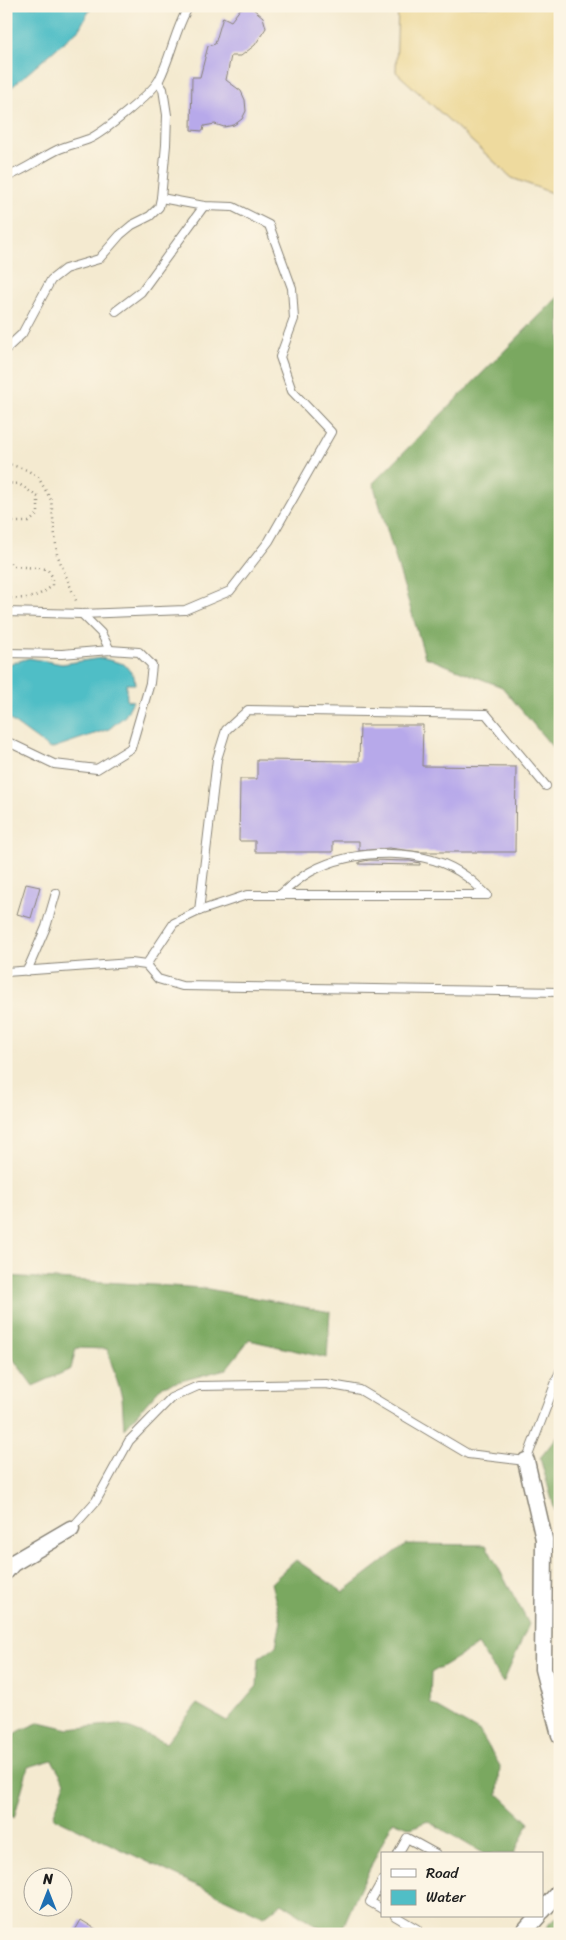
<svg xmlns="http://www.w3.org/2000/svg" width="566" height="1940" font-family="Sriracha,sans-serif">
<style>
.forest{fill:#7aa861;stroke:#4b623e}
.sand{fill:#eeda9e;stroke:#857b5d}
.water{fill:#50bec6;stroke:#366d71}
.building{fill:#b7a9ea}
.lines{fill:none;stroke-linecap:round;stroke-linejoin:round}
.lane-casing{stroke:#888376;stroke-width:10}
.street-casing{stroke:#888376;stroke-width:19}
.path{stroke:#888376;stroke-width:2.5;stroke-dasharray:1 4;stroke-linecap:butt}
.lane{stroke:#fff;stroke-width:8}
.street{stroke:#fff;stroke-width:16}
</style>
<rect width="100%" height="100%" fill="#fcf5e5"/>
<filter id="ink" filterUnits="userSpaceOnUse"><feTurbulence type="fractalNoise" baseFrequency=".02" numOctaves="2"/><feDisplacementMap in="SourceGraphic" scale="10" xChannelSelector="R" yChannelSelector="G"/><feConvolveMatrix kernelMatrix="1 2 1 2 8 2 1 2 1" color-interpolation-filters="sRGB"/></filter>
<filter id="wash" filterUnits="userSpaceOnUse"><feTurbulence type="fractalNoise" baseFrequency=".0096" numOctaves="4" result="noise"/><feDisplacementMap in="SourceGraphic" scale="20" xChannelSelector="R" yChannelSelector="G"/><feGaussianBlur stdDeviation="1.12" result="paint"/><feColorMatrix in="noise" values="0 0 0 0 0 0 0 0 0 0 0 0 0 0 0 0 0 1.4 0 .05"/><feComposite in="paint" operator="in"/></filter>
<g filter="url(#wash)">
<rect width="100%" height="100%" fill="#f4ead0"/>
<!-- forest -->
<g class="forest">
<polygon points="560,295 560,756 502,687 425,657 373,483"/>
<polygon points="6,1276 203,1288 330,1312 327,1358 249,1340 226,1369 162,1386 124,1429 122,1397 107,1349 76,1348 71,1369 33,1386 6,1349"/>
<polygon points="560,1433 560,1528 540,1458"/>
<polygon points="406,1544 486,1545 529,1624 503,1683 478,1645 431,1673 430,1703 480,1732 500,1766 498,1794 529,1823 514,1854 484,1854 428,1821 411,1828 393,1821 356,1897 340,1934 329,1934 282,1903 264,1917 53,1817 65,1782 52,1760 28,1767 14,1818 6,1812 6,1751 17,1732 40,1722 69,1729 118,1724 166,1743 197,1704 227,1721 257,1686 259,1658 276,1646 281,1621 271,1583 296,1560 343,1592"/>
<polygon points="560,1915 560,1934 545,1934 549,1924"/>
</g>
<!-- sand -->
<polygon class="sand" points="398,6 560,6 560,196 512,178 396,72"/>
<!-- water -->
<g class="water">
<polygon points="6,6 92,6 79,29 6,92"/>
<polygon points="29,658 62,664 101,658 124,664 134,676 135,684 126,684 127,700 133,701 125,716 109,729 50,749 9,719 6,715 6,665"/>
</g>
<g id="blocks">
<!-- building -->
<g class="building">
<polygon points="241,8 252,8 263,17 266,28 255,45 241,56 231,56 226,80 241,91 245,100 246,111 242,119 234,125 224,127 215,124 204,126 203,131 191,130 192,77 200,77 208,46 215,44 223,17 231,21"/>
<polygon points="360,725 423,725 422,766 516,767 515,852 420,852 389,848 359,851 359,841 333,841 333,852 255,852 255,841 239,841 240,779 257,779 257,760 359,761"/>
<polygon points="369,860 410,861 420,863 420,865 359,864 359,862"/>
<polygon points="26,884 40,887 31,918 17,914"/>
<polygon points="81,1920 104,1934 73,1934"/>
</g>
</g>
</g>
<g filter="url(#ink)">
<use href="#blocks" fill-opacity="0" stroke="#888376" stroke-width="1"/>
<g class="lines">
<!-- lane casing -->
<g class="lane-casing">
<g id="lane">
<path d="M6,177c19,-7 33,-18 51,-27 10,-5 22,-7 32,-11 14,-6 63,-46 70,-59 12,-23 16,-51 30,-74"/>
<polyline points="116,311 141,292 204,206"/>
<polyline points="6,349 22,334 51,280 65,269 99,259 120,235 132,225 150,216 159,207 161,198 166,145 167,115 163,89 158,82"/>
<polyline points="6,612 82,614 185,610 230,591 269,541 331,432 292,391 280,357 294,319 292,288 269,225 233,207 204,206 161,198"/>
<polyline points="82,614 101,633 110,650"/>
<polyline points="6,653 62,654 110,650 139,652 152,665 150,683 131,748 97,769 54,764 6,741"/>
<path d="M280,895c9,-8 19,-17 30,-23 44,-24 116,-26 157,5 7,5 14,12 20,18"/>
<polyline points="199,911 217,759 226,730 248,710 486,714 546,786"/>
<polyline points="146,965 174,923 199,911 247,895 487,895"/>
<polyline points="27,971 46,927 56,893"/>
<polyline points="6,972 131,963 146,965 158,979 182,986 560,992"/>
<polyline points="71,1529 96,1501 129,1441 171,1398 198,1386 326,1384 360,1390 468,1454 526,1461 560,1371"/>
<polyline points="398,1854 407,1838 436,1854"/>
<polyline points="382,1881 370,1902 382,1909"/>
<polyline points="395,1916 417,1929 414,1934"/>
</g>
</g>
<!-- street casing -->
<g class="street-casing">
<g id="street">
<polyline points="526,1461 544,1539 543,1669 560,1735"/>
<polyline points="6,1571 13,1563 71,1529"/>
<polyline points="542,1911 560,1891"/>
<polyline points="522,1934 538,1916"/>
</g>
</g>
<!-- path -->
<g class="path">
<polyline points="6,463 27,470 38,477 51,500 57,554 77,603"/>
<polyline points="6,483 19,484 38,497 38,514 29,522 6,522"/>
<path d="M6,560l8,6 33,3 5,7v10c-16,13 -26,13 -46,12"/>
</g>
<!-- lane -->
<use href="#lane" class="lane"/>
<!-- street -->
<use href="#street" class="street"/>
</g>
</g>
<!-- margin -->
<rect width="566" height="1940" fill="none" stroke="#fcf5e5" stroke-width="25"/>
<!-- legend -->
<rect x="381" y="1852" width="162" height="65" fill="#fcf5e5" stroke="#a29e95"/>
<rect x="391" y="1869" width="25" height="8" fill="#ffffff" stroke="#a29e95"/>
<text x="426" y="1878" font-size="15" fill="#1c1c1c">Road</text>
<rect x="391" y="1890" width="25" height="15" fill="#50bec6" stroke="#a29e95"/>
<text x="426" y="1902" font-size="15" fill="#1c1c1c">Water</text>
<!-- north arrow -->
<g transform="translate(48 1892)"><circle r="24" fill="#fcf5e5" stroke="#a29e95"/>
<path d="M0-4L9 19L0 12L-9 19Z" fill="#1f6fb2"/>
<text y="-8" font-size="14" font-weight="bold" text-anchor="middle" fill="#1c1c1c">N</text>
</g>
</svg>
